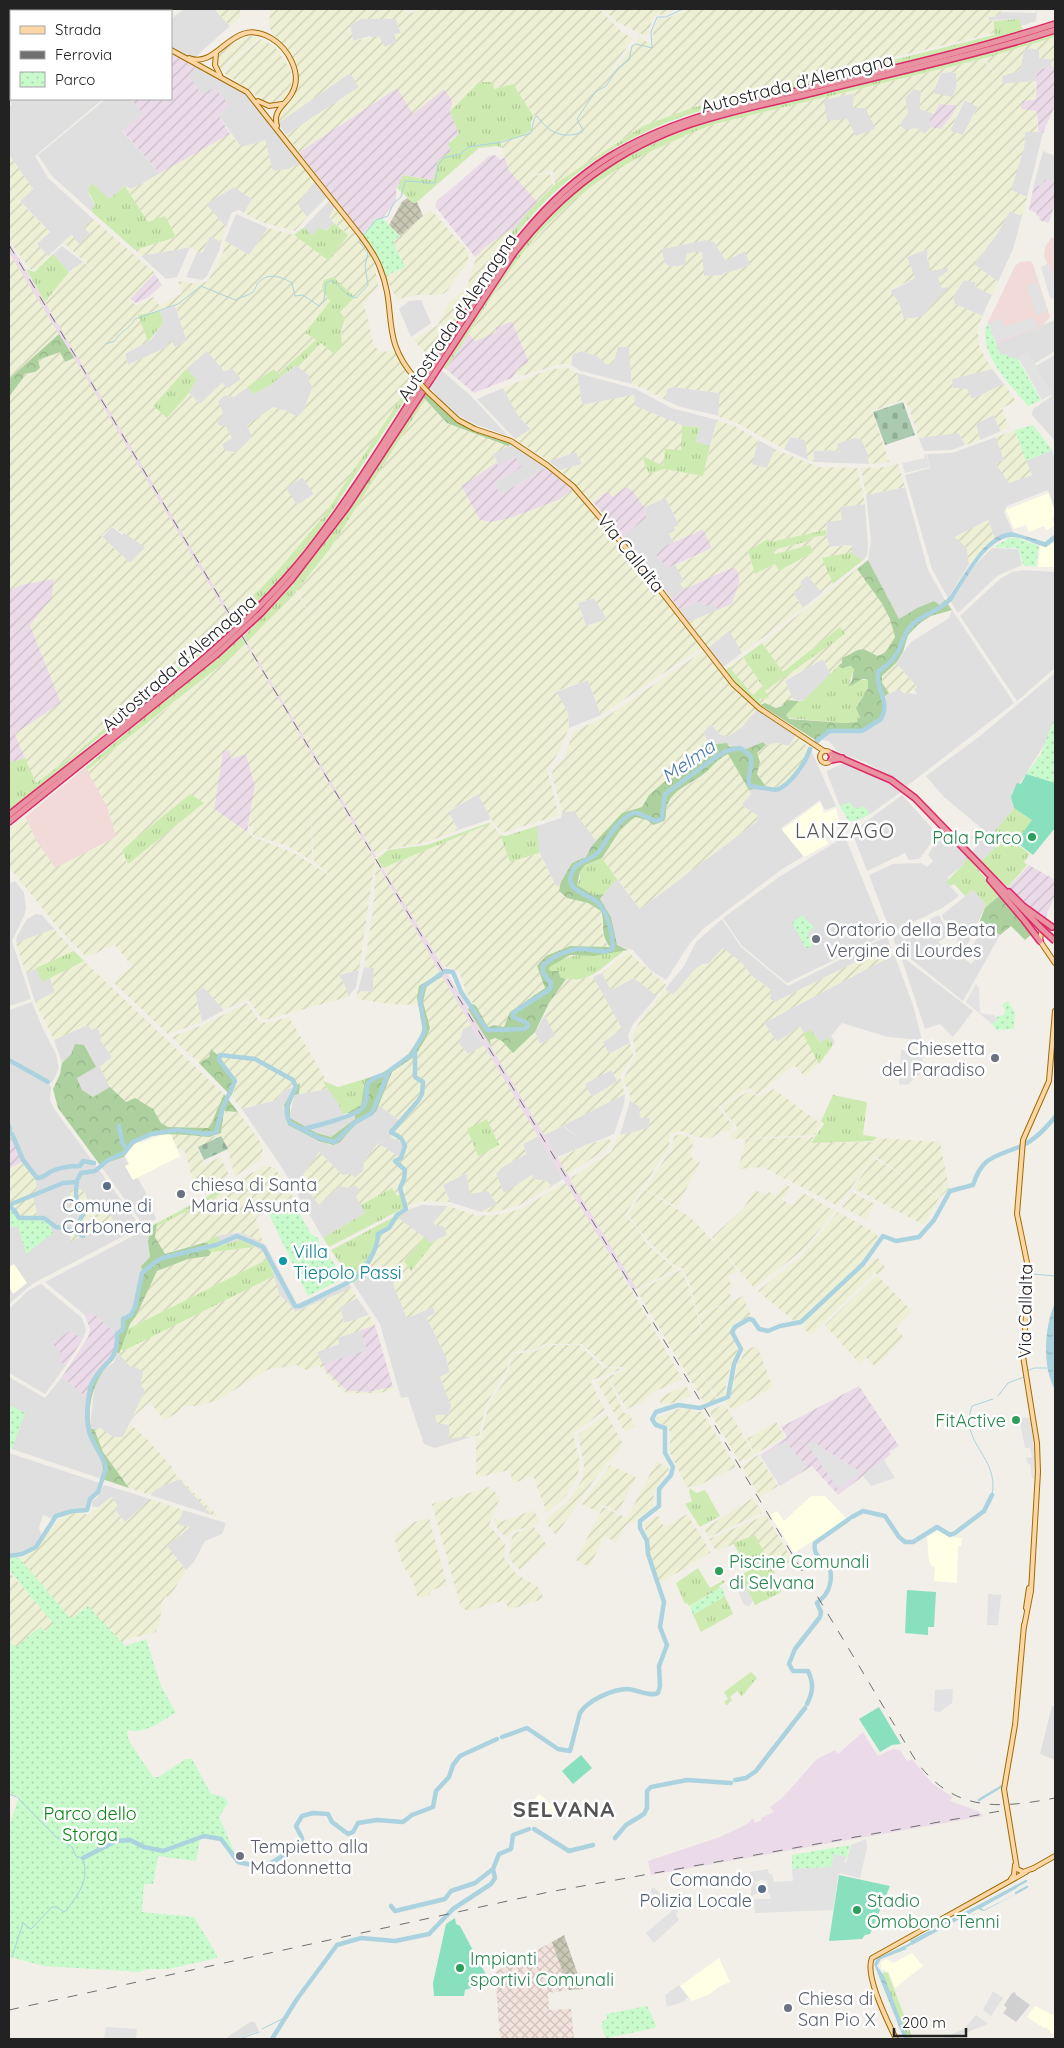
<svg xmlns="http://www.w3.org/2000/svg" width="1064" height="2048" font-family="Quicksand,sans-serif">
<style>
.residential{fill:#e0dfdf;fill-rule:evenodd}
.commercial{fill:#f2dad9}
.industrial{fill:url(#industrial-furrows)}
.education{fill:#ffffe5}
.religious{fill:#d0d0d0}
.military{fill:url(#military-cross-hatch)}
.railway{fill:#ebdbe8}
.construction{fill:url(#construction-cross-hatch)}
.farmland{fill:url(#farmland-furrows);fill-rule:evenodd}
.grass{fill:url(#grass-tufts)}
.forest{fill:url(#forest-crowns)}
.cemetery{fill:url(#cemetery-stones)}
.park{fill:url(#park-dots)}
.pitch{fill:#88e0be}
.parking{fill:#e2e2e2}
.water{fill:url(#water-ripples)}
.lines{fill:none;stroke-linecap:round;stroke-linejoin:round}
.stream{stroke:#aad3df;stroke-width:1}
.canal{stroke:#aad3df;stroke-width:2.5}
.river{stroke:#aad3df;stroke-width:4.5}
.major-casing{stroke:#a06b00;stroke-width:6}
.highway-casing{stroke:#dc2a67;stroke-width:8}
.major{stroke:#fcd6a4;stroke-width:4}
.highway{stroke:#e892a2;stroke-width:5}
.rail{stroke:#707070;stroke-width:1;stroke-dasharray:10 10;stroke-linecap:butt}
.major-bridge-casing{stroke:#a06b00;stroke-width:6;stroke-linecap:butt}
.highway-bridge-casing{stroke:#dc2a67;stroke-width:8;stroke-linecap:butt}
.major-bridge{stroke:#fcd6a4;stroke-width:4}
.highway-bridge{stroke:#e892a2;stroke-width:5}
.leisure-dot{fill:#2e9e5b;stroke:#fff;stroke-width:2}
.worship-dot{fill:#6b7280;stroke:#fff;stroke-width:2}
.service-dot{fill:#5c6f8a;stroke:#fff;stroke-width:2}
.culture-dot{fill:#0f9aa8;stroke:#fff;stroke-width:2}
.labels{text-anchor:middle;dominant-baseline:central;stroke-width:5;stroke-linejoin:round;paint-order:stroke}
.street-label{font-size:18px;fill:#222;stroke:#fff}
.leisure-label{font-size:18px;fill:#27864d;stroke:#fff;text-anchor:start}
.worship-label{font-size:18px;fill:#5b616d;stroke:#fff;text-anchor:start}
.service-label{font-size:18px;fill:#4e5e75;stroke:#fff}
.culture-label{font-size:18px;fill:#0d838f;stroke:#fff;text-anchor:start}
.park-label{font-size:18px;fill:#0c8416;stroke:#fff}
.water-label{font-size:19px;font-style:italic;fill:#4a7aab;stroke:#fff}
.quarter-label{font-size:20px;letter-spacing:1px;fill:#555;stroke:#fff}
.district-label{font-size:22px;font-weight:bold;letter-spacing:1px;fill:#555;stroke:#fff}
</style>
<defs>
<pattern id="industrial-furrows" width="10" height="10" patternUnits="userSpaceOnUse" patternTransform="scale(1.25)"><rect width="10" height="10" fill="#ebdbe8"/><path d="M-1 1l2-2M0 10L10 0M9 11l2-2" fill="none" stroke="#c9bcc7"/></pattern>
<pattern id="military-cross-hatch" width="8" height="8" patternUnits="userSpaceOnUse" patternTransform="scale(1.25)"><rect width="8" height="8" fill="#f3e3dd"/><path d="M0 0l8 8M0 8l8-8" fill="none" stroke="#d0c2bd"/></pattern>
<pattern id="construction-cross-hatch" width="8" height="8" patternUnits="userSpaceOnUse" patternTransform="scale(1.25)"><rect width="8" height="8" fill="#c7c7b4"/><path d="M0 0l8 8M0 8l8-8" fill="none" stroke="#abab9a"/></pattern>
<pattern id="farmland-furrows" width="10" height="10" patternUnits="userSpaceOnUse" patternTransform="scale(1.25)"><rect width="10" height="10" fill="#eef0d5"/><path d="M-1 1l2-2M0 10L10 0M9 11l2-2" fill="none" stroke="#ccceb7"/></pattern>
<pattern id="grass-tufts" width="24" height="20" patternUnits="userSpaceOnUse" patternTransform="scale(1.25)"><rect width="24" height="20" fill="#cdebb0"/><path d="M3 7l-1-3M5 7V3M7 7l1-3M15 17l-1-3M17 17v-4M19 17l1-3" fill="none" stroke="#b0c997"/></pattern>
<pattern id="forest-crowns" width="20" height="18" patternUnits="userSpaceOnUse" patternTransform="scale(1.25)"><rect width="20" height="18" fill="#add19e"/><path d="M2 6a3 3 0 1 1 6 0M12 15a3 3 0 1 1 6 0" fill="none" stroke="#95b388"/></pattern>
<pattern id="cemetery-stones" width="16" height="16" patternUnits="userSpaceOnUse" patternTransform="scale(1.25)"><rect width="16" height="16" fill="#aacbaf"/><path d="M2 7V4a2 2 0 0 1 4 0v3zM10 15v-3a2 2 0 0 1 4 0v3z" fill="#92ae96"/></pattern>
<pattern id="park-dots" width="8" height="8" patternUnits="userSpaceOnUse" patternTransform="scale(1.25)"><rect width="8" height="8" fill="#c8facc"/><path d="M2 2h.1M6 6h.1" fill="none" stroke="#acd6af" stroke-width="1.8" stroke-linecap="round"/></pattern>
<pattern id="water-ripples" width="26" height="14" patternUnits="userSpaceOnUse" patternTransform="scale(1.25)"><rect width="26" height="14" fill="#aad3df"/><path d="M2 4q2-2 4 0t4 0M15 11q2-2 4 0t4 0" fill="none" stroke="#92b5bf"/></pattern>
</defs>
<rect width="100%" height="100%" fill="#f2efe9"/>
<!-- residential -->
<g class="residential">
<polygon points="9,9 32,9 34,11 11,11 11,99 103,99 35,156 48,178 93,219 84,227 91,234 79,244 71,235 48,256 37,244 50,232 20,201 33,189 9,155 9,105 11,106 12,104 9,101"/>
<polygon points="184,9 214,9 230,26 193,59 171,46 171,19"/>
<polygon points="1037,11 1036,21 1021,26 1019,19 989,20 989,17 998,16 1000,12 1035,13"/>
<polygon points="396,18 401,33 397,42 385,47 370,36 353,41 350,25 361,19"/>
<polygon points="1030,48 1039,50 1051,59 1052,67 1037,70 1037,81 1002,84 1002,76 1020,70 1024,50"/>
<polygon points="196,66 245,92 301,162 289,169 273,171 241,147 219,116 228,105 202,95 189,77"/>
<polygon points="351,72 359,87 286,135 278,123"/>
<polygon points="950,72 956,73 957,86 952,98 933,93 941,73"/>
<polygon points="914,89 921,91 920,109 934,114 928,122 931,128 925,134 905,130 898,125 908,113 905,98"/>
<polygon points="855,93 853,97 865,107 876,128 856,137 827,122 823,100"/>
<polygon points="106,99 131,99 143,114 122,131 160,174 131,189 125,186 109,200 92,183 89,195 95,205 91,211 52,176 38,155"/>
<polygon points="965,100 978,106 963,135 950,131"/>
<polygon points="1035,131 1043,133 1027,197 1010,190 1024,148 1025,132"/>
<polygon points="1043,151 1055,156 1055,181 1043,187 1034,184"/>
<polygon points="315,181 327,197 307,217 297,204"/>
<polygon points="234,187 252,199 244,213 239,210 232,212 226,227 205,204"/>
<polygon points="330,200 335,207 329,217 334,223 325,231 311,235 304,227"/>
<polygon points="1010,211 1022,216 1013,249 998,282 974,264 997,234"/>
<polygon points="236,214 268,228 249,255 225,241"/>
<polygon points="210,236 221,242 219,251 207,276 202,280 186,277 198,250 203,252"/>
<polygon points="705,240 714,242 726,261 745,250 751,265 731,272 723,273 723,275 704,276 702,262 670,267 664,263 662,249"/>
<polygon points="62,246 83,262 69,272 53,254"/>
<polygon points="190,247 177,277 166,279 141,256"/>
<polygon points="928,249 927,259 948,267 951,287 932,304 922,317 903,319 902,311 890,291 909,282 907,257"/>
<polygon points="963,280 975,282 976,287 992,295 982,316 955,304 953,297"/>
<polygon points="421,300 431,323 411,337 399,309 409,301"/>
<polygon points="175,306 187,341 175,347 171,341 165,348 128,365 125,354 151,340 163,323 160,311"/>
<polygon points="1055,320 1055,351 1034,364 1036,366 1055,355 1055,441 1032,415 1033,409 1052,396 1029,355 1020,360 1000,355 996,343"/>
<polygon points="618,347 629,347 632,384 581,371 571,365 573,354 582,351 597,356 606,364"/>
<polygon points="207,350 224,371 233,369 241,379 228,389 222,383 200,404 189,393 197,379 186,369"/>
<polygon points="296,365 310,376 313,386 303,412 295,416 287,411 281,410 236,453 224,450 222,444 231,438 219,426 217,420 223,414 218,401 225,395 234,397 247,387 254,394 269,386"/>
<polygon points="992,369 1004,384 999,387 972,399 953,389 951,379"/>
<polygon points="441,370 471,396 508,436 472,423 455,413 444,404 429,387"/>
<polygon points="577,373 636,389 671,408 717,420 710,446 696,443 700,427 682,426 635,406 634,395 582,405"/>
<polygon points="673,387 720,393 719,416 681,407 665,400 667,389"/>
<polygon points="503,388 519,417 531,429 515,439 477,399"/>
<polygon points="993,415 1001,431 980,440 976,424"/>
<polygon points="959,433 965,445 952,450 924,451 918,436"/>
<polygon points="790,437 805,440 808,460 784,449"/>
<polygon points="996,437 1004,461 996,464 1009,483 1032,475 1026,461 1052,450 1055,460 1055,511 1048,490 1007,506 1004,512 1013,532 1006,533 995,539 988,520 955,537 967,548 969,564 948,598 932,569 905,475 930,468 927,454 952,453"/>
<polygon points="854,438 861,439 868,454 869,464 815,462 813,451 830,450 838,452 836,444"/>
<polygon points="758,440 775,449 767,468 751,464"/>
<polygon points="512,443 547,467 501,494 494,484 520,467 499,466 493,454"/>
<polygon points="576,452 582,464 560,470 549,461"/>
<polygon points="303,477 314,494 297,506 285,488"/>
<polygon points="905,487 928,570 945,600 940,605 934,601 917,608 899,619 868,560 871,540 866,495"/>
<polygon points="665,497 679,525 675,531 669,534 674,542 667,545 668,568 676,565 684,582 680,583 684,589 671,598 623,537 646,518 645,507"/>
<polygon points="865,504 868,546 867,556 863,560 852,554 846,545 829,547 826,539 827,522 840,507"/>
<polygon points="112,527 122,535 124,533 146,547 130,563 102,537"/>
<polygon points="992,548 1018,549 1022,565 997,576 958,613 951,602 973,567"/>
<polygon points="1024,570 1055,572 1055,668 1017,701 960,616 1000,579 1012,572"/>
<polygon points="808,575 823,592 803,608 793,593 802,588 800,582"/>
<polygon points="594,598 607,619 586,626 578,603"/>
<polygon points="700,601 715,603 718,610 689,622 679,609"/>
<polygon points="952,610 1014,703 907,786 867,763 838,752 829,741 819,739 832,732 859,732 872,727 884,714 886,695 900,689 903,693 917,694 914,689 917,687 896,663 911,642 949,618"/>
<polygon points="730,630 742,653 723,667 708,648"/>
<polygon points="823,659 831,675 803,701 793,699 785,681"/>
<polygon points="1055,673 1055,716 1046,742 1011,797 1014,808 996,831 1004,839 981,861 972,852 978,844 971,837 980,827 944,797 926,776 980,736"/>
<polygon points="588,680 601,715 569,728 568,713 556,692"/>
<polygon points="757,709 796,735 789,746 777,743 766,745 763,742 746,749 739,746 729,747 727,743 708,744 703,732 711,724 721,735 754,714"/>
<polygon points="811,750 836,806 825,810 820,800 781,828 804,856 782,869 703,929 690,943 666,980 650,970 633,950 616,945 604,906 600,899 617,879 640,909 756,822 758,816 743,807 743,803 751,794 749,790 762,788 774,791 779,790 809,757"/>
<polygon points="844,763 881,779 901,792 870,814 856,821 849,821 840,806 827,773 827,771"/>
<polygon points="478,794 491,819 458,830 448,812"/>
<polygon points="902,795 933,829 935,838 919,859 909,860 905,853 867,871 852,832"/>
<polygon points="574,811 597,842 586,857 572,863 560,886 556,886 537,847 537,826 561,818 562,812"/>
<polygon points="942,831 967,857 963,865 948,877 949,885 959,896 942,908 891,933 869,875 893,864 921,863 927,867 933,861 928,855"/>
<polygon points="842,838 846,839 885,935 787,983 742,946 723,918 779,877"/>
<polygon points="15,881 24,893 26,908 24,916 12,941 31,999 9,1006 9,884"/>
<polygon points="973,890 986,904 964,953 957,942 962,928 944,920 942,915"/>
<polygon points="36,914 42,915 54,929 16,943 17,936 27,919"/>
<polygon points="939,915 949,935 938,942 960,961 962,957 971,964 976,958 969,953 984,924 1000,935 963,1001 906,955 895,944 893,937"/>
<polygon points="722,919 741,947 788,986 887,936 890,945 775,1002 770,999 771,990 752,976 741,962 702,964 673,995 665,989 684,966 696,942"/>
<polygon points="894,954 913,1005 922,1040 888,1037 842,1023 831,1036 835,1042 833,1045 829,1038 821,1043 811,1031 803,1034 800,1026 777,1042 764,1023"/>
<polygon points="904,958 973,1011 953,1037 940,1024 925,1029 902,960"/>
<polygon points="364,967 374,968 373,992 358,991"/>
<polygon points="36,968 42,982 50,977 55,992 35,1002 26,973"/>
<polygon points="359,970 356,987 348,997 347,990 339,975"/>
<polygon points="602,973 611,990 634,978 657,996 633,1024 628,1035 630,1043 609,1054 603,1042 622,1029 593,977"/>
<polygon points="204,987 224,1010 202,1022 195,992"/>
<polygon points="32,1002 41,1025 56,1054 59,1068 52,1083 9,1057 9,1010"/>
<polygon points="545,1015 556,1036 540,1044 535,1032"/>
<polygon points="87,1025 97,1027 102,1037 100,1040 112,1057 100,1067 110,1087 93,1097 82,1090 77,1077 87,1054 75,1044 71,1054 62,1063 54,1040"/>
<polygon points="471,1025 484,1046 468,1054 459,1044 463,1028"/>
<path d="M9,1062h4l38,24 -1,14 5,10 86,117 -109,57 -23,20v-76l9,-3 35,8 -7,-17 -7,5 -6,-24 3,-18 -27,-46zM80,1189l5,4 7,23 14,-10 9,18 -25,10 -3,-5 -16,12 -2,-9h9l3,-19 -11,-5v-18z"/>
<polygon points="611,1070 618,1082 591,1098 584,1084"/>
<polygon points="295,1086 283,1107 288,1124 330,1145 359,1122 375,1113 379,1105 399,1120 389,1133 403,1145 400,1156 363,1171 355,1178 342,1175 319,1152 309,1191 319,1205 340,1186 349,1188 355,1185 360,1190 365,1213 323,1238 284,1171 242,1109 276,1100 282,1092"/>
<polygon points="327,1089 339,1101 343,1115 355,1115 355,1119 331,1137 317,1133 290,1118 290,1115 294,1095"/>
<polygon points="625,1094 624,1104 614,1134 557,1157 544,1135 563,1126 581,1140 563,1125"/>
<polygon points="630,1101 639,1106 651,1118 649,1129 620,1135"/>
<polygon points="538,1136 563,1179 552,1186 546,1181 534,1179 532,1175 504,1194 496,1174 502,1167 526,1154 523,1144"/>
<polygon points="124,1157 129,1164 126,1167 133,1180 138,1178 146,1193 156,1219 144,1226 100,1165"/>
<polygon points="467,1173 482,1191 488,1191 497,1204 481,1212 450,1202 443,1185"/>
<polygon points="422,1205 448,1206 434,1222 435,1225 444,1226 447,1235 430,1243 398,1218 407,1210"/>
<polygon points="150,1227 148,1242 150,1257 141,1266 142,1271 134,1306 121,1328 115,1333 93,1313 85,1315 45,1282"/>
<polygon points="243,1232 266,1245 297,1304 347,1281 352,1288 295,1312 277,1292 273,1272 265,1253 240,1240 222,1245 218,1242 217,1236 220,1235"/>
<polygon points="366,1268 376,1276 382,1274 391,1279 407,1318 433,1307 435,1313 427,1318 446,1357 450,1372 440,1377 451,1404 449,1437 471,1437 435,1448 424,1444 408,1397 401,1398 380,1324 353,1283"/>
<polygon points="41,1284 82,1318 86,1330 83,1339 70,1331 60,1362 66,1365 45,1394 9,1373 9,1309 29,1290"/>
<polygon points="357,1298 369,1315 344,1323 340,1307"/>
<polygon points="360,1330 367,1350 323,1366 317,1352 339,1344 337,1338"/>
<polygon points="117,1352 132,1368 136,1367 143,1372 141,1382 145,1391 123,1437 113,1437 100,1428 91,1430 90,1426 95,1384 103,1370 114,1362"/>
<polygon points="9,1377 45,1398 62,1377 88,1399 86,1427 104,1466 102,1479 12,1449 17,1432 11,1406 9,1410"/>
<polygon points="9,1453 100,1483 94,1495 89,1499 87,1508 73,1508 56,1515 53,1519 43,1515 39,1528 42,1536 34,1546 14,1555 9,1554"/>
<polygon points="179,1479 212,1515 150,1495 156,1489"/>
<polygon points="104,1485 125,1491 150,1499 126,1523 115,1510 112,1497 99,1507 92,1507 92,1501 97,1498"/>
<polygon points="183,1510 226,1523 222,1534 205,1541 195,1560 186,1570 167,1546 189,1528 178,1525"/>
<polygon points="1052,1706 1055,1706 1055,1760 1040,1754"/>
<polygon points="252,2021 255,2023 259,2031 236,2039 229,2039 227,2037"/>
</g>
<!-- commercial -->
<g class="commercial">
<polygon points="1055,237 1055,279 1054,280 1044,256 1045,247 1051,238"/>
<polygon points="1030,261 1033,264 1050,317 1041,327 996,343 988,322 1015,266 1020,262"/>
<polygon points="86,767 108,808 116,837 55,869 36,840 25,817"/>
</g>
<!-- industrial -->
<g class="industrial">
<polygon points="171,52 196,66 189,77 202,94 214,88 229,105 219,116 230,134 160,174 122,130 143,114 131,99 171,99"/>
<polygon points="1055,66 1055,105 1043,133 1038,132 1038,118 1020,109 1022,101 1036,99 1037,70"/>
<polygon points="397,88 444,89 453,101 450,111 459,134 450,140 451,151 438,161 434,178 430,180 403,175 396,190 396,202 382,218 375,219 363,235 299,152"/>
<polygon points="939,104 957,105 951,117 941,129 931,128 928,123"/>
<polygon points="495,155 500,160 505,157 509,170 538,202 513,231 506,232 475,257 435,206 437,201 489,156"/>
<polygon points="1044,180 1055,181 1055,203 1049,223 1039,220 1040,217 1036,215 1037,213 1029,210 1034,184 1043,187"/>
<polygon points="154,273 162,285 149,297 136,303 130,299"/>
<polygon points="512,321 529,362 518,369 512,378 474,393 446,369 469,334 476,341 496,331 495,328"/>
<polygon points="515,456 521,467 494,484 501,494 547,467 573,489 559,500 507,519 491,522 480,520 461,486 496,462 499,466"/>
<polygon points="626,487 632,490 645,507 646,518 623,537 593,502 609,491 613,496"/>
<polygon points="703,529 712,548 668,568 656,555 667,545"/>
<polygon points="734,567 737,570 740,580 732,604 718,610 715,604 704,606 700,601 679,609 671,598 684,589"/>
<polygon points="54,578 52,598 30,625 61,703 15,734 25,758 12,762 9,756 9,591 20,585"/>
<polygon points="230,750 231,758 246,754 255,786 247,832 214,809 223,751"/>
<polygon points="1029,865 1055,880 1055,895 1045,919 1008,888"/>
<polygon points="9,1133 24,1161 9,1169"/>
<polygon points="93,1313 115,1333 116,1342 111,1358 89,1393 88,1399 62,1377 88,1337 90,1329 85,1315"/>
<polygon points="375,1325 393,1387 368,1392 347,1391 326,1371 323,1364 367,1350 360,1330"/>
<polygon points="70,1331 83,1339 66,1365 59,1362 62,1354 51,1342"/>
<polygon points="859,1386 899,1446 889,1452 891,1454 888,1457 838,1495 812,1466 780,1486 760,1455 787,1437 781,1427"/>
</g>
<!-- education -->
<g class="education">
<polygon points="1049,493 1055,512 1055,516 1052,518 1055,526 1046,530 1044,526 1029,532 1026,525 1014,529 1006,510"/>
<polygon points="1055,542 1055,567 1038,567 1040,546 1047,547"/>
<polygon points="820,802 824,813 836,808 839,821 822,829 828,844 804,857 782,830"/>
<polygon points="167,1133 172,1135 180,1156 133,1180 125,1166 129,1164 126,1155 132,1146 139,1141 140,1143"/>
<polygon points="14,1264 27,1283 13,1294 9,1287 9,1267"/>
<polygon points="811,1496 825,1496 847,1519 794,1553 770,1515 777,1511 784,1521"/>
<polygon points="938,1531 952,1535 950,1537 962,1538 961,1546 958,1546 957,1583 934,1581 935,1567 932,1566 929,1561 927,1537"/>
<polygon points="539,1794 552,1805 556,1814 534,1820 527,1808"/>
<polygon points="912,1953 923,1966 895,1988 889,1972 881,1969 881,1962 886,1959 893,1963"/>
<polygon points="719,1958 730,1982 720,1986 708,1995 692,2001 680,1986"/>
<polygon points="1035,2006 1055,2016 1055,2033 1053,2035 1046,2027 1044,2028 1027,2017"/>
</g>
<!-- religious -->
<polygon class="religious" points="1015,1992 1016,1995 1030,2005 1016,2022 1003,2013 1007,2008 1004,2005 1012,1993"/>
<!-- military -->
<polygon class="military" points="552,1942 569,1990 548,1993 549,2010 571,2009 574,2039 500,2039 495,1972"/>
<!-- railway -->
<g class="railway">
<polygon points="9,242 212,580 237,624 234,626 9,253"/>
<polygon points="243,635 376,856 375,860 240,637"/>
<polygon points="377,859 406,905 637,1289 633,1291 583,1212 440,973 376,862"/>
<polygon points="863,1732 878,1756 893,1749 900,1750 907,1761 912,1759 932,1783 953,1797 950,1801 978,1811 984,1816 651,1875 648,1861 720,1837 747,1824 753,1818 755,1823 762,1820 761,1818 774,1812 770,1807 782,1798 817,1759 835,1750 838,1754"/>
</g>
<!-- construction -->
<g class="construction">
<polygon points="407,198 413,203 417,202 423,216 400,236 389,225 402,202"/>
<polygon points="564,1935 583,1989 569,1990 552,1942"/>
</g>
<!-- farmland -->
<g class="farmland">
<polygon points="214,9 239,9 242,16 230,26"/>
<path d="M271,9h96l3,3 5,-3h26l8,5 12,-5h178l24,24 10,5 -32,47 39,-48 13,9v-15l5,-13 7,1 26,-10h311l-4,7 -9,1v3l5,1v12l-252,61 -50,14 -49,18 -88,58 -2,-14 -24,6 -4,-15 4,16 18,-4 4,3 2,9 -16,17 -28,-32 -9,-29 31,-9 4,-15 -23,-33 -18,5 -15,-7 -29,30 3,-12 -9,-11 -31,25 -16,-26 -98,64 -13,-17 73,-48 -9,-14 -72,50 -1,-6 14,-18 5,-11 1,-12 -3,-14 -8,-13 -14,-16 -3,-9zM361,19h35l5,14 -7,1 3,8 -12,5 -6,-11 -26,5 -3,-16z"/>
<polygon points="603,9 676,9 664,15 658,14 653,17 647,37 617,22"/>
<polygon points="249,36 260,38 225,65 222,73 219,71 216,65 218,54 224,47 233,40"/>
<path d="M1055,37v29l-3,1 -1,-8h-12v-9l-9,-2 -6,2 -4,20 -18,6 1,8 32,-3 1,18 -14,2 -1,8 16,2 1,21h-13l-1,16 -13,42 16,7 -5,19 -12,-5 -13,23 -23,30 24,18 -6,13 -16,-8 -1,-5 -11,-2 -11,17 2,7 27,12 -4,11v16l7,15 7,11 -40,10 1,9 14,1 5,10 32,-15 12,17 -14,7 7,20 -8,3 -8,-16 -17,9 4,16 -15,5 -6,-12 -40,5 -10,-31 -6,-7 -31,11 17,51 -20,2 -1,-10 -7,-15 -7,-1 -17,6 2,8 -9,-2 -17,1 2,11 -7,-2 -3,-20 -15,-3 -6,12 -45,-25 -21,-8 2,-23 -47,-6 -6,2 -2,11 -20,-11 -13,-5 -3,-37h-11l-5,18 -7,-1 -9,-8 -15,-5 -9,3 -2,11 -10,-1 -39,12 -6,-2 2,-5 11,-7 -17,-41 -17,7 1,4 -21,9 -6,-7 46,-71 39,-45 27,-24 61,-40 41,-17 1,-2 31,-11 268,-65 12,15 -10,-16zM950,72l6,1 1,13 -5,11 -19,-4 8,-20zM914,89l7,2 -1,18 14,5 5,-10 18,1 -6,12 -10,12 -9,-2 -7,7 -9,-6 -11,2 -6,-5 9,-12 -3,-15zM854,93l-1,15h12l11,20 -20,8 -9,-17 -20,2 -3,-21zM964,100l14,7 -15,28 -13,-4zM705,240l9,2 12,19 19,-10 5,14 -19,7 -8,1v2l-19,1 -2,-24 -15,1 -2,12 -15,2 -6,-5 -2,-13zM927,249l3,22 18,-3 -1,4 -9,6 4,10 8,-1 -18,17 -10,13 -18,2 -5,-16 -9,-13 25,-12 -8,-21z"/>
<polygon points="261,39 275,47 289,67 292,77 291,88 287,97 281,102 270,105 263,102 249,89 225,74 227,66"/>
<polygon points="230,134 241,147 265,140 273,171 289,169 301,162 315,181 297,204 307,217 295,231 261,222 244,213 252,199 234,187 206,204 226,227 221,242 210,236 202,253 190,247 141,256 135,250 176,237 148,223 125,186 132,189"/>
<polygon points="9,155 33,189 20,201 12,194 50,232 37,244 48,256 38,267 31,270 9,241"/>
<path d="M335,207l38,51 5,28 -14,18 10,42 6,6 14,-1 20,27 -91,139 -44,52 -46,49 -188,-316 24,-30 14,-10 11,8 -31,-28 9,-7 7,9 11,-10 -6,-7 9,-8 62,54 -26,27 9,6 15,-9 7,9 22,-13 -4,-12 22,3 8,-3 15,-28 2,-12 24,14 19,-27 26,7 35,26 19,-26 -19,-18zM333,278l21,19 -14,15 4,11 -3,8 1,9 -20,3 -24,24 12,9 -1,6 4,5 -10,25 -8,4 -8,-5 -14,-4 -26,18 5,12 -17,16 -11,-3 -2,-6 10,-6 -7,-13 -6,1 -2,-5 6,-7 -5,-14 7,-5 9,2 39,-28 5,5 38,-34 -11,-7 25,-32 -7,-9 -1,-8 2,-4zM175,306l12,35 -12,6 -4,-7 -6,8 -37,17 -3,-12 23,-11 -9,-27zM207,351l17,20 9,-2 8,10 -13,9 -6,-5 -22,21 -11,-11 -22,25 -14,-12 33,-37zM302,477l12,17 -17,11 -11,-17z"/>
<polygon points="431,210 468,251 468,262 446,292 441,295 415,295 398,299 393,292 385,276 405,267 393,242"/>
<polygon points="509,230 513,231 429,356 413,340 438,325 448,304 467,287 476,258 482,250"/>
<polygon points="9,253 59,334 9,379"/>
<path d="M60,352l5,10 9,-4 157,263 -155,132 -41,30 -20,-49 46,-31 -31,-78 22,-27 2,-19 -34,6 -11,6v-194l14,-19 1,-4 11,-2 3,-12zM112,526l10,7 7,-6 -5,6 21,14 -15,16 -29,-27z"/>
<polygon points="566,367 577,373 582,405 634,395 635,406 682,425 681,451 663,466 642,456 649,474 664,469 703,476 717,420 737,427 758,440 752,465 767,468 775,449 818,467 857,468 865,504 840,507 842,520 827,522 826,530 770,542 748,551 755,574 776,564 779,571 813,552 810,545 774,554 773,550 809,541 809,538 826,535 830,547 852,545 852,552 823,558 833,584 821,592 807,575 800,582 802,588 793,593 803,608 742,653 729,630 708,648 689,622 732,604 740,580 737,570 733,567 684,589 679,583 684,581 676,566 712,548 703,529 674,542 669,534 675,531 674,527 679,525 666,498 644,507 632,490 626,487 612,497 608,491 593,502 560,470 582,464 576,452 549,461 515,439 531,429 519,417 503,388 545,371"/>
<path d="M425,400l22,23 61,23 -15,8 3,9 -35,23 19,34 11,2 16,-3 52,-19 14,-11 26,27 66,83 36,49 -100,67 -13,-35 -32,11 12,22 1,15 -12,27 -10,14 12,46 -57,18 -11,-14 -13,-25 -30,17 10,19 -33,13 -43,7 -6,6 -129,-214 49,-51 14,25 -13,-27 32,-39zM594,598l13,21 -21,7 -8,-23z"/>
<polygon points="1015,430 1032,475 1009,483 996,464 1004,460 996,437"/>
<polygon points="898,463 905,487 866,495 861,468 887,467"/>
<polygon points="988,520 995,539 969,564 967,548 955,537"/>
<polygon points="857,569 879,599 891,621 895,637 887,653 877,656 860,648 844,657 842,663 830,673 823,659 785,681 793,699 776,708 762,703 759,699 768,698 765,691 793,670 840,627 783,672 762,643"/>
<path d="M245,643l130,217 -16,110 -20,5 8,15 1,7 -83,23 -3,-1 -14,-20 -24,11 -21,-23 -8,6 7,29 -34,12 -55,-52 19,-16 -17,-21 -29,12 -25,-26 -52,-64v-38l16,-12 11,23 19,28 61,-31 -8,-29 -21,-38 105,-81zM230,750l1,9 15,-5 9,32 -7,40 4,1 1,8 35,11 24,15 -1,-46 3,46 18,16 -36,-23 -42,-17 -40,-28 9,-58zM186,799l-59,65 -5,-14z"/>
<polygon points="703,651 737,692 757,709 742,727 729,736 721,735 711,724 703,732 708,744 703,745 684,768 677,767 671,776 646,799 642,807 622,813 597,842 574,811 562,812 552,775 553,769 564,759 573,732 609,715"/>
<polygon points="743,657 763,688 753,695 729,667"/>
<polygon points="896,663 917,687 908,693 903,693 900,689 889,693 882,683 883,674"/>
<polygon points="796,735 811,750 809,757 781,789 769,791 757,774 760,762 757,753 766,745 777,743 789,746"/>
<polygon points="728,754 751,794 743,803 743,806 758,816 756,822 640,909 602,858 607,848 612,844 621,829 635,817 648,820 666,818 666,804 674,794 702,776 713,764"/>
<polygon points="491,823 500,835 510,862 539,853 556,886 560,886 560,894 567,898 588,903 601,911 602,932 605,942 610,947 570,946 544,958 537,966 545,987 510,1012 508,1020 502,1027 494,1025 488,1027 466,992 459,971 443,966 383,868"/>
<polygon points="376,862 440,973 426,980 417,998 419,1005 389,1004 358,999 356,996 358,991 373,992 374,968 364,967 373,910"/>
<polygon points="54,929 74,951 26,973 16,943"/>
<polygon points="890,945 894,954 892,956 764,1023 777,1042 800,1026 819,1064 806,1076 805,1077 794,1065 757,1095 749,1088 718,1107 733,1126 730,1131 721,1132 711,1138 695,1137 682,1131 670,1134 669,1147 625,1215 639,1230 645,1242 673,1267 679,1268 637,1289 571,1181 572,1177 611,1152 620,1135 649,1128 650,1118 640,1118 639,1106 630,1101 630,1094 623,1080 636,1054 632,1036 639,1023 665,989 673,995 696,968 708,964 723,948 741,962 752,976 771,990 770,999 775,1002"/>
<polygon points="628,952 666,985 657,996 634,978 611,990 602,973"/>
<polygon points="84,961 224,1094 212,1122 208,1128 168,1127 161,1123 152,1109 133,1100 126,1102 110,1087 100,1067 112,1057 100,1040 102,1037 97,1027 92,1030 87,1025 54,1040 35,1002 55,992 50,978"/>
<polygon points="442,977 471,1025 463,1029 459,1044 468,1054 484,1046 538,1136 523,1144 526,1154 502,1167 496,1174 504,1193 532,1175 534,1179 546,1181 552,1186 518,1206 494,1212 481,1212 497,1204 488,1191 470,1194 466,1173 443,1185 450,1202 422,1201 408,1206 403,1193 398,1196 392,1188 361,1205 356,1197 360,1190 355,1185 349,1188 340,1186 319,1205 309,1191 303,1175 319,1152 342,1175 351,1174 355,1178 363,1171 364,1162 378,1143 399,1157 404,1150 403,1143 391,1137 389,1133 399,1120 379,1105 392,1072 406,1063 430,1028 423,1002 424,993 426,985"/>
<path d="M593,977l29,52 -19,13 6,12 21,-11 3,12 -13,22 5,17 -81,41 -53,-89 -1,-6 3,-2 9,3 11,12 22,-21 5,12 15,-8 -10,-21 4,-12 17,-24zM611,1070l7,11 -26,16 -7,-13z"/>
<polygon points="247,1003 260,1022 268,1023 289,1017 326,1080 324,1081 327,1089 299,1094 300,1083 282,1092 276,1100 242,1109 231,1096 234,1092 230,1071 222,1062 221,1058 222,1055 216,1054 199,1063 171,1037 203,1025"/>
<polygon points="774,1089 821,1124 815,1135 730,1139 731,1134 738,1128 721,1107 749,1091 758,1097"/>
<polygon points="226,1109 232,1113 238,1112 257,1137 263,1147 261,1160 235,1176 228,1152 219,1136 198,1150 205,1165 220,1157 229,1175 196,1192 184,1149 178,1150 170,1133 209,1137 215,1136 221,1132"/>
<polygon points="682,1134 696,1140 693,1142 691,1157 700,1162 677,1207 645,1189 672,1148 674,1136"/>
<polygon points="814,1137 810,1143 874,1142 878,1138 940,1142 949,1189 940,1197 915,1183 939,1198 924,1225 853,1188 874,1158 914,1182 874,1156 838,1206 786,1179 804,1152 785,1179 763,1167 738,1169 746,1139"/>
<polygon points="609,1139 612,1142 604,1151 567,1174 558,1159 588,1144"/>
<polygon points="24,1161 36,1179 37,1191 33,1197 38,1218 19,1218 14,1210 9,1206 9,1169"/>
<polygon points="265,1166 275,1168 293,1197 257,1217 256,1220 263,1243 243,1233 237,1232 220,1235 200,1244 178,1249 169,1253 162,1252 155,1237 156,1227 240,1185 238,1180"/>
<polygon points="565,1182 632,1291 682,1379 650,1394 642,1402 627,1409 608,1377 626,1369 625,1367 607,1367 582,1344 544,1344 535,1350 517,1351 512,1354 505,1374 486,1404 479,1436 449,1438 449,1425 437,1423 435,1415 450,1415 451,1405 440,1377 450,1372 446,1357 427,1318 435,1313 433,1307 407,1318 391,1279 382,1274 376,1276 366,1268 383,1234 398,1218 424,1237 404,1261 411,1270 436,1240 447,1235 444,1226 435,1225 434,1222 448,1206 478,1216 504,1214 525,1207"/>
<polygon points="785,1184 791,1187 782,1199 792,1206 803,1193 835,1211 803,1250 754,1288 719,1246 738,1272 728,1276 732,1288 729,1291 732,1300 698,1315 690,1284 682,1268 676,1267 648,1241 628,1215 644,1189 690,1217 718,1246 712,1237 743,1209 755,1190 766,1195 769,1192 776,1196"/>
<polygon points="80,1189 85,1193 92,1215 106,1206 115,1224 90,1234 87,1229 84,1235 71,1242 69,1232 79,1232 80,1226 75,1222 81,1213 70,1208 70,1190"/>
<polygon points="852,1192 875,1204 866,1219 842,1207"/>
<polygon points="838,1212 874,1232 879,1237 862,1262 836,1288 808,1311 802,1320 795,1322 758,1291 801,1256"/>
<polygon points="255,1247 265,1253 268,1259 128,1329 157,1271 188,1259 209,1256 211,1252"/>
<polygon points="877,1257 885,1267 879,1275 875,1273 811,1335 803,1328 806,1321 865,1265 867,1266"/>
<polygon points="681,1270 688,1285 701,1329 686,1337 703,1330 698,1316 743,1296 751,1316 736,1323 730,1330 738,1352 732,1362 726,1382 725,1396 718,1399 716,1396 695,1363 717,1400 705,1404 637,1291"/>
<polygon points="877,1275 912,1311 896,1327 904,1338 875,1367 866,1357 859,1363 825,1325"/>
<polygon points="274,1276 280,1297 287,1301 295,1312 352,1288 357,1298 340,1307 344,1323 369,1315 375,1325 338,1338 339,1344 317,1352 326,1371 347,1391 368,1392 393,1387 393,1389 380,1393 347,1393 339,1388 319,1365 308,1370 302,1369 297,1365 267,1370 218,1400 199,1406 183,1406 177,1413 164,1420 150,1402 134,1416 130,1424 147,1439 172,1467 175,1474 219,1517 212,1515 179,1479 156,1489 150,1495 129,1488 103,1452 94,1429 100,1428 113,1437 123,1437 145,1391 141,1385 143,1372 136,1367 132,1368 119,1354 120,1350 125,1350"/>
<polygon points="546,1345 579,1345 603,1367 622,1369 590,1381 605,1410 573,1434 580,1462 578,1475 567,1495 547,1513 533,1476 514,1483 509,1470 476,1478 476,1438 481,1437 489,1403 504,1382 514,1354 536,1351"/>
<polygon points="757,1346 773,1387 732,1410 726,1402 731,1395 730,1385 735,1377 738,1362 741,1360 745,1350"/>
<polygon points="608,1378 624,1413 630,1415 635,1427 625,1432 620,1423 622,1420 618,1420 597,1382"/>
<polygon points="686,1385 691,1396 673,1403 661,1404 659,1398"/>
<polygon points="725,1404 754,1455 740,1462 709,1411"/>
<polygon points="688,1408 694,1412 702,1412 736,1467 695,1487 687,1487 671,1455 669,1449 671,1434 666,1425 658,1423 657,1418 678,1409"/>
<polygon points="606,1413 623,1444 592,1483 556,1535 544,1521 567,1502 582,1480 584,1465 578,1435"/>
<polygon points="776,1422 785,1437 755,1454 747,1439"/>
<polygon points="758,1455 778,1486 760,1497 742,1466"/>
<polygon points="657,1461 669,1469 654,1491 653,1507 636,1521 627,1524 616,1543 605,1536 589,1567 576,1560 603,1507 617,1513 607,1533 618,1514 627,1518"/>
<polygon points="610,1465 636,1477 618,1512 602,1504 598,1512 582,1504"/>
<polygon points="489,1487 497,1494 499,1500 489,1525 505,1544 504,1558 516,1574 537,1586 543,1596 542,1599 509,1610 505,1600 469,1611 461,1608 432,1504"/>
<polygon points="111,1497 118,1506 115,1510 125,1522 150,1499 183,1510 178,1525 190,1527 167,1546 186,1570 169,1598 166,1596 162,1602 160,1621 156,1632 128,1639 122,1643 103,1625 71,1620 19,1559 33,1551 52,1527 67,1513 78,1512 88,1515"/>
<polygon points="753,1498 762,1513 709,1537 704,1529"/>
<polygon points="534,1510 539,1522 533,1526 512,1531 508,1538 499,1531 494,1522 495,1518 503,1521"/>
<polygon points="687,1514 711,1552 662,1582 658,1579 649,1554 644,1523 658,1516 664,1527"/>
<polygon points="766,1515 793,1561 774,1571 755,1536 716,1551 709,1539"/>
<polygon points="429,1518 447,1585 430,1591 430,1595 418,1599 413,1581 403,1566 394,1537 414,1522"/>
<polygon points="532,1527 534,1527 547,1545 520,1570 509,1559 512,1537 515,1533"/>
<polygon points="9,1572 55,1622 45,1631 40,1627 16,1648 9,1642"/>
</g>
<!-- grass -->
<g class="grass">
<path d="M1019,19l4,12 -69,19 -257,62c-65,20 -126,57 -170,109 -36,42 -65,91 -95,137l-3,-2 79,-119 21,-26 26,-27 88,-58 49,-18 50,-14 135,-30 117,-29v-14z"/>
<path d="M1055,33v4l-73,22 -267,65 -30,11 -2,2c-59,24 -110,56 -152,106 -32,38 -57,84 -85,126l-3,-2c27,-42 53,-87 84,-127 48,-60 113,-96 185,-119l269,-66z"/>
<polygon points="479,82 493,82 494,89 513,84 534,117 531,121 531,131 518,137 500,141 502,148 497,146 479,148 417,202 413,203 397,188 403,175 430,180 434,178 438,161 451,151 448,144 459,134 450,112"/>
<polygon points="92,183 109,199 125,186 148,222 165,216 176,237 135,250 91,211 95,205 88,190"/>
<polygon points="334,223 348,235 329,261 294,235 304,227 311,235 320,228 326,231"/>
<polygon points="53,254 69,272 45,302 26,269 34,272"/>
<path d="M333,277l22,20 -15,15 5,6 -4,13 1,15 -8,8 -13,-11 -23,24 -2,-2 -27,21 -15,8 -7,-7 27,-18 4,5 38,-34 -11,-7 25,-32c-5,-7 -11,-12 -6,-21z"/>
<polygon points="160,311 163,323 148,342 138,315"/>
<polygon points="186,369 197,379 189,393 167,418 153,406"/>
<polygon points="414,378 417,381 319,531 284,575 237,624 233,618 279,569 323,517"/>
<polygon points="423,397 425,400 329,550 296,591 247,642 244,636 292,585 295,587 292,583 330,536"/>
<polygon points="682,426 700,427 696,442 710,446 703,476 664,469 649,474 642,456 663,466 665,449 681,450"/>
<polygon points="826,530 826,535 809,538 809,541 773,550 775,554 810,545 813,552 779,571 775,564 755,574 748,551 768,539 770,542"/>
<polygon points="852,552 852,554 863,560 833,584 822,558"/>
<polygon points="231,621 234,626 216,642 9,811 9,756 12,762 25,758 36,783 76,753"/>
<polygon points="840,627 845,634 765,691 769,698 759,699 762,703 760,705 741,689 726,670 729,667 753,695 763,687 743,657 762,643 783,672"/>
<polygon points="240,637 245,643 230,658 87,770 86,767"/>
<polygon points="838,666 842,668 852,666 854,669 848,686 861,680 868,680 868,688 858,704 860,719 857,722 844,723 787,718 786,715 799,701 803,701"/>
<polygon points="190,794 204,803 128,864 122,850"/>
<polygon points="1014,808 1033,820 1015,843 1030,854 1024,862 1027,865 1008,887 981,861 1004,839 995,831"/>
<polygon points="488,823 491,823 383,868 377,859 388,850 427,845"/>
<polygon points="537,826 539,853 510,862 500,835 506,836"/>
<polygon points="967,857 1000,895 985,908 981,916 986,904 973,890 965,896 954,884 951,886 946,882 963,865"/>
<polygon points="602,858 617,879 604,894 596,896 577,885 580,878 580,872 585,865"/>
<path d="M621,950l2,2c-22,15 -33,34 -64,25v-3l-9,-3 -2,-3c22,-19 47,-10 73,-18z"/>
<polygon points="74,951 84,961 42,982 36,968"/>
<polygon points="811,1030 820,1042 829,1038 833,1045 819,1064 803,1034"/>
<path d="M365,1079l-4,27 -18,9c-5,-18 -13,-19 -20,-34l15,6z"/>
<polygon points="833,1095 867,1102 863,1135 877,1137 873,1141 811,1143 824,1124 821,1121"/>
<polygon points="487,1119 499,1145 478,1156 467,1129"/>
<polygon points="238,1180 240,1184 156,1227 157,1223"/>
<polygon points="392,1188 397,1196 403,1193 408,1206 329,1247 323,1238 365,1213 361,1205"/>
<polygon points="407,1210 383,1234 362,1275 353,1283 331,1250"/>
<polygon points="217,1236 222,1245 240,1240 255,1247 211,1252 207,1249 208,1243 203,1243"/>
<polygon points="424,1237 430,1243 436,1240 411,1271 404,1261"/>
<polygon points="268,1259 274,1276 125,1350 120,1350 128,1329"/>
<polygon points="690,1488 696,1493 705,1490 720,1516 700,1527 685,1504 692,1501 689,1492"/>
<polygon points="755,1535 775,1573 773,1574 781,1590 780,1593 755,1605 740,1576 749,1570 733,1543"/>
<polygon points="698,1568 710,1588 724,1580 725,1582 719,1586 720,1588 689,1606 687,1603 685,1604 676,1583"/>
<polygon points="725,1596 733,1614 701,1632 693,1615"/>
<polygon points="751,1672 757,1678 742,1696 737,1691 730,1697 732,1700 727,1705 724,1702 728,1699 724,1692"/>
<polygon points="884,1972 888,1973 913,2039 908,2039 882,1974"/>
</g>
<!-- forest -->
<g class="forest">
<polygon points="59,334 74,358 65,362 60,352 38,360 40,368 35,372 24,374 23,378 9,397 9,379"/>
<polygon points="426,392 457,421 512,443 508,446 447,423 423,397"/>
<path d="M868,560l31,59 18,-11 17,-7 6,4 5,-5 7,10 -21,6 -11,7 -12,12 -5,17 -7,11 -14,13v7l7,10 -4,3 -1,18 -12,13 -13,5h-27l-15,9 -57,-36 5,-2 11,5 6,-2 5,-6 12,1 -13,14 3,4 55,4 13,-1 3,-5 -4,-9 12,-20v-8c-9,-4 -12,7 -20,6l4,-6 2,-11 -3,-3 -9,2 -4,-2 4,-3v-5c19,-8 15,-14 35,-2l8,-3 10,-16 -5,-18 -9,-17 -24,-33z"/>
<path d="M763,742l3,3 -9,8 3,9 -3,12 12,17 -7,-3 -13,2 -21,-36c-12,6 -17,15 -27,22 -12,8 -27,14 -33,27 -4,6 0,12 -4,18l-11,4 -6,-5 -12,-3 -14,12 -19,29 -17,7 -5,7 -3,13 17,10 10,-1 -4,5 11,18 6,28 11,5 -34,6 -24,-1 -19,11 -2,2 1,3h8l2,6 6,2 -17,24 -14,29 -22,21 -11,-12 -7,-3 -5,2 1,6 -23,-37 5,-5 3,2 12,21 6,-2 10,2 6,-15 35,-24 -8,-22 9,-10 24,-10 40,1c-11,-14 -4,-21 -9,-36l-13,-8 -21,-5 -8,-7 2,-9 11,-19 14,-6 5,-10 31,-34 20,-6 7,-12 22,-19 8,-10 5,2 19,-23 24,-2 2,4 10,-1 7,3z"/>
<polygon points="1000,895 1031,935 1025,940 1011,926 1000,935 984,924 979,923 985,908"/>
<polygon points="440,973 442,977 427,985 423,1002 430,1028 426,1038 415,1056 392,1072 376,1112 356,1124 339,1143 333,1145 319,1141 288,1125 284,1105 295,1086 300,1083 299,1094 294,1095 290,1106 290,1118 317,1133 331,1137 355,1119 355,1115 347,1113 361,1105 365,1079 382,1073 405,1059 420,1037 423,1028 417,998 419,986"/>
<path d="M75,1044l9,1 12,22 -19,11 5,12 11,7 17,-10 16,15 9,-4 18,11 8,14 7,4 40,1 4,-6 12,-28 14,18 -14,-1 -3,22 -12,4c-28,-2 -70,-11 -85,20l-24,8 -42,-57 -5,-19 7,-15 2,-11 9,-9z"/>
<path d="M211,1049l5,5h7l-2,4c5,14 20,22 10,38l-32,-33 10,-6z"/>
<path d="M157,1223l-2,14 10,17 38,-11h5l-1,6 4,3 -2,4 -21,3 -31,12 -21,45 -6,8 -11,30 -2,-2c-3,11 -9,11 -14,19 -11,17 -16,38 -12,58h3l9,23 26,36 -27,-9c7,-20 -17,-39 -16,-62 0,-10 1,-25 5,-34 5,-13 13,-15 19,-24 6,-6 5,-19 5,-26l6,-5 1,-10 8,-5 4,-7 8,-35 -1,-5 9,-9 -2,-15 2,-15z"/>
</g>
<!-- cemetery -->
<g class="cemetery">
<polygon points="903,402 915,435 885,445 873,412"/>
<polygon points="221,1136 228,1149 204,1160 198,1147"/>
</g>
<!-- park -->
<g class="park">
<polygon points="382,218 400,236 393,242 405,267 385,276 381,262 363,235 375,219"/>
<path d="M988,322l12,33 6,-1 5,4h6l24,42 -12,6 -2,-1c-17,-21 -52,-55 -39,-83z"/>
<polygon points="1033,425 1052,450 1026,461 1015,430"/>
<polygon points="1009,538 1017,538 1039,546 1036,566 1024,566 1018,548 994,547"/>
<polygon points="1055,716 1055,783 1026,774 1041,754"/>
<polygon points="849,802 855,809 864,806 870,814 856,821 849,821 840,806"/>
<polygon points="802,915 814,927 807,933 813,945 806,949 792,923"/>
<polygon points="1008,1001 1015,1013 1014,1029 996,1030 992,1024 998,1019 996,1017 1004,1015 1005,1010 1002,1005"/>
<polygon points="292,1199 311,1234 318,1238 321,1250 324,1249 344,1278 308,1296 269,1214"/>
<polygon points="9,1206 14,1210 16,1215 23,1220 38,1218 39,1221 46,1216 53,1233 26,1254 18,1226 9,1228"/>
<polygon points="11,1406 25,1413 12,1449 9,1449 9,1410"/>
<path d="M9,1557l10,1 52,61 17,-13 37,40 21,-7 15,47 15,27c-14,7 -31,22 -47,17l-2,2 2,9 24,36h5l28,-18h6l19,35 13,3 4,6 -9,14 18,41 -17,-21 -14,-2 -12,2 1,2h5l-4,22 -38,-5 -5,28h-9l-2,28 52,5 23,38v3l-49,11h-21l-7,3 -95,-6 -36,-9v-131l10,-29 -10,-4v-151l7,5 24,-20 5,5 8,-9 -44,-53z"/>
<polygon points="722,1587 725,1596 693,1615 690,1606"/>
<polygon points="850,1845 847,1857 834,1855 831,1867 792,1869 792,1855"/>
<polygon points="647,2006 656,2025 655,2028 606,2038 601,2025 603,2024 602,2021 607,2019 606,2014"/>
</g>
<!-- pitch -->
<g class="pitch">
<polygon points="1026,774 1055,783 1055,828 1033,855 1016,842 1032,820 1014,808 1011,797 1017,783 1021,784"/>
<polygon points="907,1590 936,1592 934,1627 928,1627 928,1635 905,1633"/>
<polygon points="879,1707 901,1744 892,1745 880,1752 859,1719"/>
<polygon points="581,1755 592,1768 573,1784 562,1771"/>
<polygon points="839,1875 890,1886 870,1934 865,1935 862,1939 829,1941"/>
<polygon points="455,1918 456,1924 460,1926 490,1982 465,1990 464,1996 434,1996 433,1983 446,1924"/>
</g>
<!-- parking -->
<g class="parking">
<polygon points="1049,263 1055,279 1055,299 1050,298 1041,267"/>
<polygon points="1037,282 1048,311 1036,315 1027,286"/>
<polygon points="1034,317 1036,324 1041,326 996,342 989,323 1001,319 1004,327"/>
<polygon points="1028,351 1052,394 1042,400 1018,357"/>
<polygon points="924,454 926,454 930,467 905,473 902,463 925,458"/>
<polygon points="976,984 979,988 980,1013 993,1015 998,1019 992,1024 966,1002"/>
<polygon points="901,1050 923,1052 921,1073 907,1085 899,1084"/>
<polygon points="1019,1417 1030,1418 1035,1453 1035,1479 1032,1478 1030,1464 1028,1464 1026,1458 1032,1457 1030,1448 1025,1448"/>
<polygon points="785,1441 807,1467 780,1485 761,1457"/>
<polygon points="812,1442 815,1443 861,1472 838,1489 807,1444"/>
<polygon points="884,1460 895,1478 871,1486 863,1476"/>
<polygon points="740,1576 753,1601 749,1606 744,1605 734,1582 734,1579"/>
<polygon points="988,1594 1001,1595 998,1625 987,1625"/>
<polygon points="953,1689 952,1703 940,1712 934,1711 935,1690"/>
<polygon points="866,1839 867,1848 860,1878 839,1873 833,1910 755,1913 754,1899 771,1899 770,1894 768,1893 767,1881 761,1880 754,1883 757,1884 758,1893 751,1896 751,1881 747,1881 747,1879 750,1879 750,1872 768,1869 769,1874 772,1874 774,1882 793,1881 792,1869 831,1867 834,1854 847,1857 844,1862 846,1863 851,1845"/>
<polygon points="653,1887 679,1908 676,1915 679,1920 654,1943 646,1933 672,1911 650,1892"/>
<polygon points="679,1985 688,1997 683,2002 667,2007 665,1995"/>
<polygon points="993,1991 1003,1998 991,2016 983,2010"/>
<polygon points="976,2015 988,2024 950,2039 940,2039 964,2029"/>
<polygon points="106,2027 137,2029 136,2038 104,2038"/>
</g>
<!-- water -->
<g class="water">
<path d="M1012,532l33,10 10,-8v6l-9,7c-11,-2 -22,-10 -34,-10 -26,0 -48,47 -61,65l-3,-4c15,-19 36,-65 64,-66z"/>
<path d="M1055,1303v87c-13,-23 -11,-63 0,-87z"/>
<polygon points="1016,1885 1017,1888 981,1908 984,1910 1020,1892 984,1911 978,1909 912,1945 910,1941"/>
<polygon points="904,1946 907,1949 881,1959 877,1966 884,1976 908,2039 904,2039 874,1964 877,1958"/>
</g>
<g class="lines">
<!-- stream -->
<g class="stream">
<path d="M363,236l13,-16 12,-4 5,-12 8,-7 4,-16 30,2 3,-17 5,-8 18,-4 7,-7 34,-5 29,-9 3,-14 3,-3c11,16 26,24 45,16l1,-2 -6,-11 18,-27 11,-6 12,-18 11,-8 3,-14 4,-2 16,4 -1,-16 6,-15h9l17,-8"/>
<path d="M106,344l9,-3c5,-10 14,-11 20,-22l43,-15 23,-18 34,14c5,-3 13,-4 18,-8 3,-3 3,-8 6,-10 9,-10 24,-5 33,1l3,13 8,-1 16,11 5,-6 2,-17 6,-3 16,15 8,3 12,-13 -3,-19 3,-13 -8,-10v-4"/>
<polyline points="1032,1274 1055,1276"/>
<polyline points="1027,1371 1034,1368 1048,1368"/>
<polyline points="998,1396 1008,1383 1024,1377"/>
<path d="M992,1495c8,-39 -34,-52 -20,-89l21,-7"/>
<path d="M9,1794l8,3 38,39 17,11 4,9 7,2c6,25 -3,32 -16,52l-3,2 -7,-5h-5l-21,22 -8,-6 -11,34"/>
<polyline points="262,2029 286,2017"/>
<polyline points="239,2039 259,2032"/>
</g>
<!-- canal -->
<g class="canal">
<polyline points="979,1800 1002,1786"/>
<polyline points="1015,1887 1026,1881"/>
<polyline points="1016,1893 1027,1887"/>
<polyline points="903,1948 914,1942"/>
</g>
<!-- river -->
<g class="river">
<path d="M816,742l13,-11h33l19,-12c10,-18 -6,-30 -3,-47 6,-5 13,-9 17,-16 8,-9 7,-22 16,-30 13,-14 28,-13 41,-29"/>
<polyline points="9,1060 48,1082"/>
<polyline points="9,1126 10,1130"/>
<polyline points="119,1126 122,1142 127,1149"/>
<path d="M302,1129c11,-2 54,-13 60,-21 12,-13 -8,-27 25,-34"/>
<path d="M12,1134l11,26 14,18c7,0 9,-4 15,-7 9,-4 18,-5 28,-5l3,-5 11,2"/>
<path d="M9,1205l54,-22 13,-1 5,-9 14,-2 13,-11 16,-7 9,-11 18,-8 26,-4 30,4 9,-2 7,-25 12,-26 -16,-21 1,-5 35,4 38,21 3,7c-6,13 -14,22 -6,36l29,15 16,4 19,-19 18,-10 17,-42 23,-17 13,-23 -5,-30 3,-14 22,-16 8,1 8,20 26,38 37,-1 4,-3 -1,-3 -14,-6v-4l37,-24 1,-6 -8,-10v-8c10,-8 23,-15 36,-16 10,-1 27,6 34,-1 -1,-14 -4,-33 -14,-44 -9,-11 -38,-12 -26,-34 5,-10 20,-9 27,-20 6,-10 23,-38 37,-37 8,1 13,8 21,8l4,-3 3,-24 51,-37 10,-6 14,-3 10,7c5,11 -5,21 0,31l26,4c14,-4 30,-28 34,-41"/>
<polyline points="9,1206 14,1210 19,1218 44,1218 56,1227 64,1228"/>
<path d="M67,1229l16,7v-10l-4,-4 5,-10c-9,-9 -9,-18 -7,-30"/>
<path d="M350,1281c14,-7 28,-32 28,-47l11,-6 8,-13 9,-6 -6,-21 4,-9 1,-9 -10,-9 6,-3 4,-12 -4,-8 -10,-6 27,-31 4,-7 1,-12 -8,-5v-26"/>
<polyline points="852,1517 863,1511 885,1516 899,1537 905,1542 913,1542 937,1527 950,1535 955,1533 984,1511 992,1495"/>
<path d="M9,1556l13,-2 14,-7 20,-31 16,-5 15,-1 3,-11 8,-7 8,-24c-3,-14 -17,-27 -18,-42 -2,-12 0,-32 4,-43 11,-23 26,-19 25,-49l6,-5v-10l8,-4 4,-8 7,-34 12,-10 8,-5 54,-13 21,-9 26,11 32,59h5l47,-23"/>
<path d="M807,1704c6,-12 7,-20 1,-33h-15l-4,-7 6,-15 25,-32 1,-5 -4,-9c7,-6 11,-10 13,-19 6,-27 -19,-21 -15,-41l34,-24"/>
<path d="M502,1737l25,-9 31,21 12,2 10,-38c8,-13 33,-24 48,-24 9,1 23,8 30,4l2,-7 -1,-20 8,-21 -7,-18 4,-25 -16,-48 -1,-13 -7,-13v-7l19,-15v-17l12,-14 2,-8 -8,-14v-25l-9,-3 -4,-6 4,-7 22,-7 22,3 28,-11 6,-33 7,-15 -9,-17 3,-5 14,-8 4,1 6,9 9,2 12,-5 21,-4 62,-58 20,-28 13,5 23,-4 15,-17 16,-29 23,-6c9,-28 21,-28 46,-38 15,-6 26,-18 36,-30"/>
<polyline points="735,1780 746,1778 756,1771 805,1708"/>
<polyline points="534,1829 569,1851 593,1845"/>
<polyline points="615,1838 626,1825 644,1814 647,1808 647,1791 651,1787 687,1780 731,1783"/>
<polyline points="83,1858 116,1841 130,1840 144,1847 163,1851 204,1836 221,1839 238,1862 261,1867"/>
<path d="M266,1865c14,-5 22,-15 36,-22v-5l-6,-12 6,-10 11,-3 15,1 4,8 16,12 5,-2 5,-9 19,-3 26,2 9,-7 21,-8 3,-16 13,-14 4,-12 7,-9 37,-17"/>
<polyline points="391,1906 395,1911 445,1899 451,1891 475,1883 493,1869"/>
<polyline points="272,2039 297,1999 337,1945 361,1938 395,1941 429,1934 453,1909 491,1884 495,1878 493,1869 499,1854 511,1849 513,1835 529,1829"/>
</g>
<!-- major casing -->
<g class="major-casing">
<g id="major">
<polyline points="114,9 118,11"/>
<path d="M171,50l76,42 113,143c8,11 16,21 20,33 18,44 -1,70 36,111"/>
<polyline points="216,53 215,65 220,75"/>
<path d="M189,58c30,12 42,-43 82,-20 17,10 32,36 21,55 -6,12 -20,17 -15,33"/>
<polyline points="258,101 269,106 282,104"/>
<polyline points="429,393 458,420 475,429 511,441 547,465 573,486 639,563 733,684 759,708 824,751"/>
<circle cx="826" cy="757" r="6"/>
<polyline points="1041,933 1040,941 1055,963"/>
<polyline points="1026,1608 1029,1588"/>
<polyline points="1024,1625 1015,1725 1004,1789 1017,1869 1023,1872 1034,1868"/>
<polyline points="1024,1627 1031,1591 1038,1472 1037,1443 1023,1356 1029,1272 1017,1214 1023,1140 1049,1081 1055,1011"/>
<polyline points="1032,1869 1055,1856"/>
<polyline points="1011,1879 1014,1875 1015,1865"/>
<path d="M896,2039c-8,-17 -32,-64 -24,-81l154,-86"/>
</g>
</g>
<!-- highway casing -->
<g class="highway-casing">
<g id="highway">
<polyline points="831,754 891,780 915,798 1042,929"/>
<polyline points="831,760 842,758"/>
<path d="M9,815c100,-81 217,-161 298,-262 55,-70 100,-149 149,-223 43,-66 85,-130 153,-173 62,-38 131,-52 200,-69 83,-19 165,-38 246,-64"/>
<path d="M9,822l208,-168 44,-41 30,-33 56,-73 166,-253c46,-60 106,-106 178,-130 41,-14 84,-22 125,-32 80,-20 161,-37 239,-62"/>
<polyline points="990,880 1024,920 1040,941"/>
<polyline points="1009,892 1023,906 1052,927"/>
</g>
</g>
<!-- major -->
<use href="#major" class="major"/>
<!-- highway -->
<use href="#highway" class="highway"/>
<!-- rail -->
<g class="rail">
<polyline points="9,245 236,625"/>
<path d="M242,636l674,1125c38,51 82,48 139,37"/>
<polyline points="9,2010 549,1892 1006,1810"/>
</g>
<!-- major-bridge casing -->
<g class="major-bridge-casing">
<polyline id="major-bridge" points="416,379 429,393"/>
</g>
<!-- highway-bridge casing -->
<g class="highway-bridge-casing">
<polyline id="highway-bridge" points="1042,929 1055,941"/>
</g>
<!-- major-bridge -->
<use href="#major-bridge" class="major-bridge"/>
<!-- highway-bridge -->
<use href="#highway-bridge" class="highway-bridge"/>
</g>
<!-- markers -->
<g class="leisure-dot">
<circle cx="1032" cy="837" r="5"/>
<circle cx="1016" cy="1420" r="5"/>
<circle cx="719" cy="1571" r="5"/>
<circle cx="857" cy="1910" r="5"/>
<circle cx="460" cy="1968" r="5"/>
</g>
<g class="worship-dot">
<circle cx="816" cy="939" r="5"/>
<circle cx="995" cy="1058" r="5"/>
<circle cx="181" cy="1194" r="5"/>
<circle cx="240" cy="1856" r="5"/>
<circle cx="788" cy="2008" r="5"/>
</g>
<g class="service-dot">
<circle cx="107" cy="1186" r="5"/>
<circle cx="762" cy="1889" r="5"/>
</g>
<circle class="culture-dot" cx="283" cy="1261" r="5"/>
<g class="labels">
<!-- street labels -->
<g class="street-label">
<text transform="translate(797 83) rotate(-14)">Autostrada d'Alemagna</text>
<text transform="translate(457 317) rotate(-56)">Autostrada d'Alemagna</text>
<text transform="translate(631 553) rotate(51)">Via Callalta</text>
<text transform="translate(179 663) rotate(-41)">Autostrada d'Alemagna</text>
<text transform="translate(1025 1311) rotate(-89)">Via Callalta</text>
</g>
<!-- leisure labels -->
<g class="leisure-label">
<text x="1022" y="837" text-anchor="end">Pala Parco</text>
<text x="1006" y="1420" text-anchor="end">FitActive</text>
<text x="729" y="1561">Piscine Comunali<tspan x="729" dy="21">di Selvana</tspan></text>
<text x="867" y="1900">Stadio<tspan x="867" dy="21">Omobono Tenni</tspan></text>
<text x="470" y="1958">Impianti<tspan x="470" dy="21">sportivi Comunali</tspan></text>
</g>
<!-- worship labels -->
<g class="worship-label">
<text x="826" y="929">Oratorio della Beata<tspan x="826" dy="21">Vergine di Lourdes</tspan></text>
<text x="985" y="1048" text-anchor="end">Chiesetta<tspan x="985" dy="21">del Paradiso</tspan></text>
<text x="191" y="1184">chiesa di Santa<tspan x="191" dy="21">Maria Assunta</tspan></text>
<text x="250" y="1846">Tempietto alla<tspan x="250" dy="21">Madonnetta</tspan></text>
<text x="798" y="1998">Chiesa di<tspan x="798" dy="21">San Pio X</tspan></text>
</g>
<!-- service labels -->
<g class="service-label">
<text x="107" y="1205">Comune di<tspan x="107" dy="21">Carbonera</tspan></text>
<text x="752" y="1879" text-anchor="end">Comando<tspan x="752" dy="21">Polizia Locale</tspan></text>
</g>
<!-- culture labels -->
<g class="culture-label">
<text x="293" y="1251">Villa<tspan x="293" dy="21">Tiepolo Passi</tspan></text>
</g>
<!-- park labels -->
<g class="park-label">
<text x="90" y="1813">Parco dello<tspan x="90" dy="21">Storga</tspan></text>
</g>
<!-- water labels -->
<g class="water-label">
<text transform="translate(688 761) rotate(-35)">Melma</text>
</g>
<!-- quarter labels -->
<g class="quarter-label">
<text x="845" y="830">LANZAGO</text>
</g>
<!-- district labels -->
<g class="district-label">
<text x="564" y="1809">SELVANA</text>
</g>
</g>
<!-- border -->
<rect width="1064" height="2048" fill="none" stroke="#222222" stroke-width="20"/>
<!-- legend -->
<rect x="10" y="10" width="162" height="90" fill="#ffffff" stroke="#a7a7a7"/>
<rect x="20" y="26" width="25" height="8" fill="#fcd6a4" stroke="#a7a7a7"/>
<text x="55" y="35" font-size="15" fill="#222222">Strada</text>
<rect x="20" y="51" width="25" height="8" fill="#707070" stroke="#a7a7a7"/>
<text x="55" y="60" font-size="15" fill="#222222">Ferrovia</text>
<rect x="20" y="72" width="25" height="15" fill="url(#park-dots)" stroke="#a7a7a7"/>
<text x="55" y="85" font-size="15" fill="#222222">Parco</text>
<!-- scale -->
<path d="M894 2028v8h72v-8" fill="none" stroke="#222222" stroke-width="2.5"/>
<text x="902" y="2028" font-size="15" fill="#222222" stroke="#ffffff" stroke-width="4" paint-order="stroke">200 m</text>
</svg>
